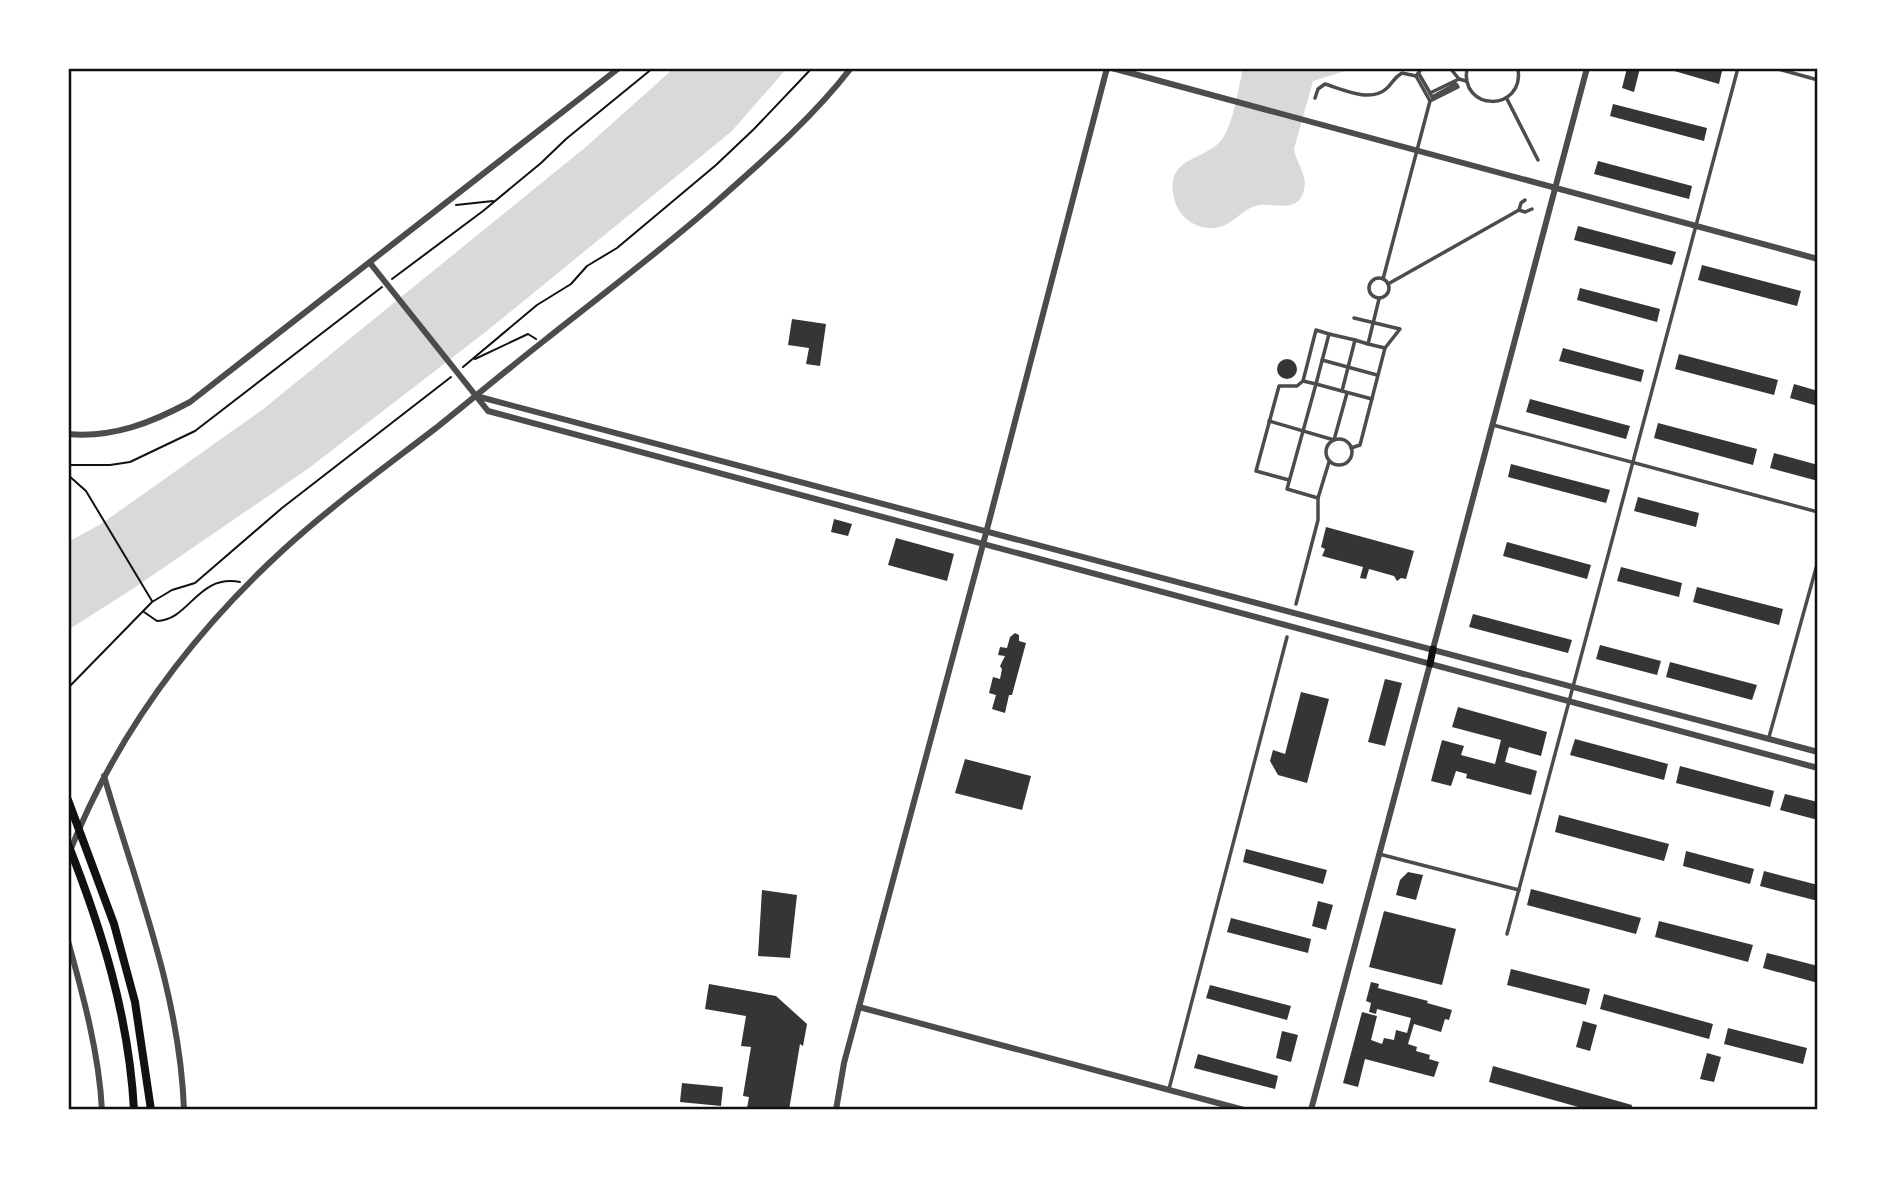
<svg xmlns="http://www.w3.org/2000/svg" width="1886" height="1178" font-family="'Sofia Sans Condensed',sans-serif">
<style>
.water{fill:#d9d9d9}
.building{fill:#353535}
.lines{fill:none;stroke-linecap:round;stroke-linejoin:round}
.path{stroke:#111;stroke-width:2}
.pedestrian{stroke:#4c4c4c;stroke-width:3.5}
.tertiary{stroke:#4c4c4c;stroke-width:6}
.secondary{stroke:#111;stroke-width:7}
.trunk{stroke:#111;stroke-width:8}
.neatline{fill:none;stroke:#111;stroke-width:2.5}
</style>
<rect width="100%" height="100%" fill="#fff"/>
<!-- water -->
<g class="water">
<polygon points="674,68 787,68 732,131 488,330 309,468 134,588 68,630 68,542 101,524 262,410 587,146"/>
<path d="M1241,68h106l-2,3 -32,10 -19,68c2,14 14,26 10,41 -6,24 -28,13 -45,15 -13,2 -21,13 -32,19 -20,11 -45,-1 -52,-22 -14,-49 34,-39 49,-66 10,-17 13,-42 18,-62z"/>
</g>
<!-- building -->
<g class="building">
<polygon points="1627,68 1640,68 1634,92 1622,88"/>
<polygon points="1664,68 1710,68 1722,71 1719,84"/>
<polygon points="1613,104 1707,128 1704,141 1610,116"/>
<polygon points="1598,161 1692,186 1689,199 1594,174"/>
<polygon points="1578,226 1676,252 1672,265 1574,240"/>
<polygon points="1702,265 1801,291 1797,306 1698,280"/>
<polygon points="1580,288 1660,309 1657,322 1577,300"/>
<polygon points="792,319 826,324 820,366 806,364 809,348 788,345"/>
<polygon points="1563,348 1644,370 1641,382 1559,361"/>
<polygon points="1679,354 1778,380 1774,395 1675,369"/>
<circle cx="1287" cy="369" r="10"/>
<polygon points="1794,384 1818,391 1818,406 1790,398"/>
<polygon points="1530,399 1630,426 1626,439 1526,412"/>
<polygon points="1658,423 1757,449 1753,465 1654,438"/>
<polygon points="1774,453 1818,465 1818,481 1770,468"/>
<polygon points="1511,464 1610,490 1606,503 1508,477"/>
<polygon points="1638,497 1699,513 1696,527 1634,511"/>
<polygon points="834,519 852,524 848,536 831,532"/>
<polygon points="1326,527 1414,551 1406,579 1401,578 1397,581 1394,576 1369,569 1366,579 1360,578 1363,567 1322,556 1325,549 1321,547"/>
<polygon points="896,538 954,554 947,581 888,565"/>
<polygon points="1507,542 1591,565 1587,579 1503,556"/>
<polygon points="1621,567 1682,583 1679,597 1617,581"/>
<polygon points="1697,587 1783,609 1779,625 1693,602"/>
<polygon points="1473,614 1572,640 1568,653 1469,627"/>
<polygon points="1015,633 1019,635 1019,641 1026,643 1012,695 1009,695 1005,713 992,709 996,695 989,693 993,677 1000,679 1002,669 1000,666 1005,656 998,655 1000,647 1007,648 1010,637"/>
<polygon points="1600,645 1661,661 1657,675 1596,659"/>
<polygon points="1670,662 1757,685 1752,700 1666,677"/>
<polygon points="1385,679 1402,683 1385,746 1368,742"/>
<polygon points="1301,692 1329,699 1307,783 1278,775 1270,761 1273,750 1285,754"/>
<polygon points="1458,707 1547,732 1541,756 1509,747 1505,762 1537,771 1531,795 1466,778 1467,774 1456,771 1451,786 1431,781 1442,740 1464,746 1461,755 1495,764 1501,740 1452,727"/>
<polygon points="1575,739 1668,764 1664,780 1570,755"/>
<polygon points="965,759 1031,776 1022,810 955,793"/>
<polygon points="1680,766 1774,791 1770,807 1676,783"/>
<polygon points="1785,794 1818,802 1818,820 1780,810"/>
<polygon points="1559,815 1669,844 1664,861 1555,832"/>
<polygon points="1246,849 1327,870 1323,884 1243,862"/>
<polygon points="1686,851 1754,869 1750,884 1683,866"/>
<polygon points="1764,871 1818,885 1818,901 1760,886"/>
<polygon points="1408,872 1423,875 1416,900 1396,895 1400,880"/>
<polygon points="1531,889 1641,918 1636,934 1527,905"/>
<polygon points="762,890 797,895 790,958 758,956"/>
<polygon points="1318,901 1333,905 1326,930 1312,926"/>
<polygon points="1384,911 1456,929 1442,985 1369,967"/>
<polygon points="1231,918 1311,939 1308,953 1227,932"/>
<polygon points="1659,921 1753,945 1748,962 1655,937"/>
<polygon points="1767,953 1818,966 1818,983 1763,968"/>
<polygon points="1511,969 1590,989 1586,1005 1507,985"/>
<polygon points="1371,982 1379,984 1378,988 1428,1001 1427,1003 1452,1010 1449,1020 1445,1019 1441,1032 1414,1024 1408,1044 1417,1047 1416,1051 1430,1055 1429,1059 1439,1062 1434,1077 1365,1059 1358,1087 1343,1083 1362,1012 1377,1016 1371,1040 1382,1044 1384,1038 1394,1040 1396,1030 1407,1033 1411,1018 1377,1009 1376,1014 1369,1012 1371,1003 1366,1001"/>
<polygon points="709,984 776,996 807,1024 803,1046 800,1044 789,1110 747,1108 749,1097 743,1096 751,1047 741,1046 746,1016 705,1009"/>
<polygon points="1210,985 1291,1006 1287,1020 1206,998"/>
<polygon points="1604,994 1713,1024 1709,1039 1600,1009"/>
<polygon points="1583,1021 1597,1025 1590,1051 1576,1047"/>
<polygon points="1728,1028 1807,1048 1803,1064 1724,1044"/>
<polygon points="1282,1031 1298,1035 1291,1062 1276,1058"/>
<polygon points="1707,1053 1721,1057 1714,1082 1700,1079"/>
<polygon points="1198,1054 1278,1076 1275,1089 1194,1068"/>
<polygon points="1493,1066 1632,1105 1631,1110 1589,1110 1489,1082"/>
<polygon points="682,1083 723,1087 721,1106 680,1102"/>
</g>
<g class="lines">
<!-- path -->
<g class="path">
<polyline points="456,205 493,201"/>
<polyline points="392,279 483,211 541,163 566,139 653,68"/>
<polyline points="475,359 528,334 536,339"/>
<polyline points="463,367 537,305 571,284 587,266 617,248 716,165 754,129 812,68"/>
<polyline points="68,465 110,465 130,462 195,431 382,287"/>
<polyline points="68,475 86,491 152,601"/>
<path d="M144,612l13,9c33,-1 40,-47 83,-39"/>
<polyline points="68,688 152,602 172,590 195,583 282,508 451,377"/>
</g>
<!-- pedestrian -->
<g class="pedestrian">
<polyline points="1450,68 1459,79 1466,81"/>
<path d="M1467,68c-8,44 58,45 51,0"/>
<polyline points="1775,68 1818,80"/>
<polyline points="1419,74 1430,93"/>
<path d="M1315,98l3,-9 7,-5c17,5 45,19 61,5 7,-6 6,-10 16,-16l14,3 6,-8"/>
<polyline points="1507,99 1538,160"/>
<polyline points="1430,101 1458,87 1456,84 1432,97 1430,93 1459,79"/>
<polyline points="1519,210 1525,212 1532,209"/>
<circle cx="1379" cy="288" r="10"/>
<polyline points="1383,279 1430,101 1416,76"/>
<polyline points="1388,284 1519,210 1521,203 1525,200"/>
<polyline points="1354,318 1400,329 1385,348"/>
<polyline points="1322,360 1377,375"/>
<polyline points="1342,391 1316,384 1329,334 1355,340"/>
<polyline points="1372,399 1342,391 1355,340 1368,344 1379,299"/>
<polyline points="1269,421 1334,440 1347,393"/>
<polyline points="1493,425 1818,512"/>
<circle cx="1339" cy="452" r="13"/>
<polyline points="1351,448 1360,445 1385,348 1368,344"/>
<polyline points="1289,480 1256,471 1279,386 1297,386 1303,381"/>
<polyline points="1318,498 1287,489 1316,384 1303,381 1316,330 1329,334"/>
<polyline points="1296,604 1318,520 1318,498 1329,462"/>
<polyline points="1769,737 1818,561"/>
<polyline points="1379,854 1519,890"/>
<polyline points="1507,934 1738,68"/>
<polyline points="1169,1089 1287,637"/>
</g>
<!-- tertiary -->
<g class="tertiary">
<polyline points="1112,68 1818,259"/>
<polyline points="370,263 488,411 1818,768"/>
<polyline points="476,396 1818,752"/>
<path d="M68,434c45,4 83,-11 122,-32l429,-334"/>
<polyline points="1433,649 1587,68"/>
<path d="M104,776c32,110 76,218 80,334"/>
<path d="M70,851c46,-116 121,-216 212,-300 48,-44 102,-83 154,-123 36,-29 72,-59 109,-88 54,-43 110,-85 162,-130 51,-45 102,-88 144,-142"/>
<path d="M68,941c15,54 31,112 34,169"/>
<polyline points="859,1007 1244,1110"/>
<polyline points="836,1110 844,1063 859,1007 986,533 1107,68"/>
<polyline points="1311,1110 1430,664"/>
<polyline points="1818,1110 1818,1109"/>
</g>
<!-- secondary -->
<polyline class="secondary" points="1430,664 1433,649"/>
<!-- trunk -->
<g class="trunk">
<polyline points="68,800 114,924 135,1002 151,1110"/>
<path d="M68,844c34,86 61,173 66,266"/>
</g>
</g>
<!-- border -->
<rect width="1886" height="1178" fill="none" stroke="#ffffff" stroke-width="140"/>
<rect x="70" y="70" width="1746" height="1038" class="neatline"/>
</svg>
